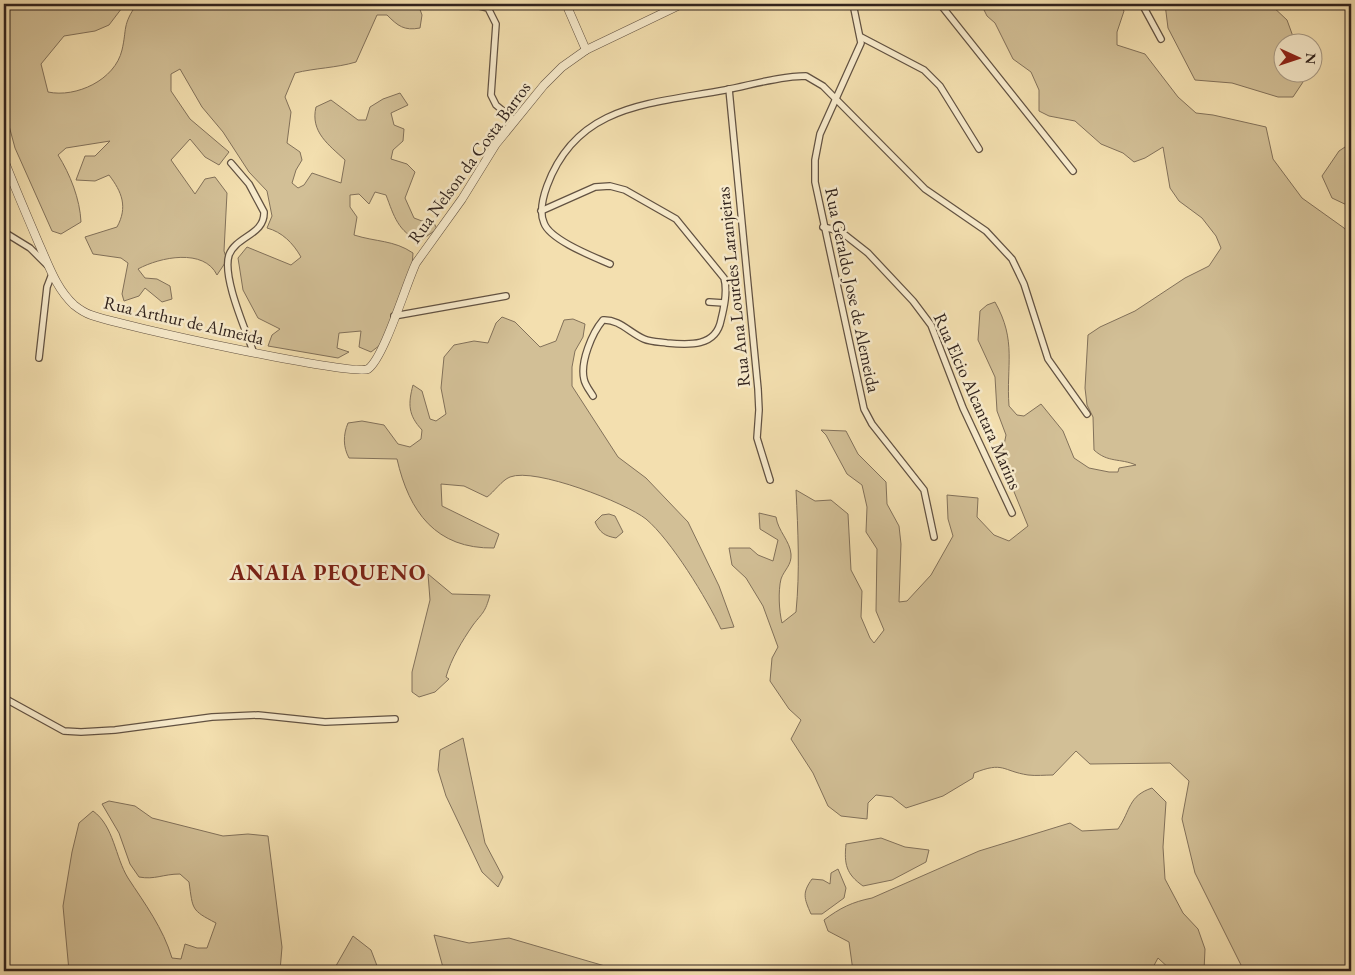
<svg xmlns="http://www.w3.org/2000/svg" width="1355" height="975" font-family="'EB Garamond',serif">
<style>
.green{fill:#d2bf96;stroke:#82715a}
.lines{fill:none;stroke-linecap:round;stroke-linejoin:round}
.minor-casing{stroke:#625242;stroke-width:8}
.tertiary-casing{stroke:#625242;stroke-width:9}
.minor{stroke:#f7eacb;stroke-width:5.5}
.tertiary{stroke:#f7eacb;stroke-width:8}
.labels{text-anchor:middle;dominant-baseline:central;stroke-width:5;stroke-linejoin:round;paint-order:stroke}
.street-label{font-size:18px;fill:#31231d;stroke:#f7eacb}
.district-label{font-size:22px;font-weight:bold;letter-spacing:1px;fill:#7a1f14;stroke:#f7eacb}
</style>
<rect width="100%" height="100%" fill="#f3dfaf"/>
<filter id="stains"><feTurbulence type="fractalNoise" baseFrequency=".004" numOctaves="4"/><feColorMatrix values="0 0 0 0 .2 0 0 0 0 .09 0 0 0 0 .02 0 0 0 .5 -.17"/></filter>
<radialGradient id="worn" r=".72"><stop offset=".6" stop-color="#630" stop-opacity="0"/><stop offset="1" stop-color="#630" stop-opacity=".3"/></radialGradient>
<!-- green -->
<g class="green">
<path d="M4,4h121l-16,21 -14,6 -31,5 -23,28 7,28c28,6 67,-12 74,-42 5,-21 0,-25 15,-46h281l4,11 -2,13c-16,3 -22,-2 -33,-13h-10l-21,47c-20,6 -41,6 -61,11l-10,24 6,15 -4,31 13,9 2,8 -6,10 -4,13 6,5 6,-3 8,-12 29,10 4,-23c-16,-15 -35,-28 -29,-53l15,-7 27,20h8l4,-13 13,-8 17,-6 8,12 -17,8 3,12 10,4 -1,12 -10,9 -2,9 16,5 8,8 -10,26 9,20 8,3 10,-2 5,10 -17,12c-22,-9 -26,-25 -34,-46l-11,-3 -6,12 -10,-10 -9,1v12l7,10 -3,18c22,7 40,5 59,18l-1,14 -28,75 -13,10 -12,-5 2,-16 -22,2 -2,15 12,4 -11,6 -70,-12 4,-11 8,-6 -22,-11 -15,-28 -5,-32 9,-11 44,18 10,-8c-8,-14 -19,-25 -34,-29l5,-12 -5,-25 -18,-19 -26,-40 -21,-25 -22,-38 -9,5v17l19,28 39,33 -10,13 -14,-8 -15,-18 -19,21 24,34 10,-15 10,-2 12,16 -3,58 3,9 -10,15c-13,-27 -57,-18 -79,-6l7,9 12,1 13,7 2,13 -10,3 -17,-14 -6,8 -15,5 -2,-7 6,-31 -7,-5 -28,-4 -8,-17 32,-10c11,-20 5,-35 -8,-52l-14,6 -19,-1 9,-24h10l15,-15 -44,7 -8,7c12,19 22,44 23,67l-20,12 -9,-3 -37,-83 -11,-41z"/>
<path d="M981,4h139l4,7 -7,21v13l28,9 33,43 18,16 17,2 53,12 7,32 29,39 42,30 7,8v76l-4,15 4,5v639h-107l-49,-98 -13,-54 7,-38 -19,-18 -80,1 -14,-13 -23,24c-8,0 -17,1 -25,0 -26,-4 -24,-14 -54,-2l-1,5 -30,18 -37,12 -14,-11 -16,-2 -8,8 -1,16 -26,-3 -13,-10 -15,-33 -22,-34 10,-19 -12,-11 -19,-28 2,-23 6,-11 -15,-41 -17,-28 -14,-13 -3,-17h21l8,7 15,6 5,-21 -18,-11 -1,-16 17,4c2,14 14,24 15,37 1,11 -7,16 -10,25 -3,12 -2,32 1,44l14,-11c4,-41 2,-81 0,-122l19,11 16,-1 17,14 3,56 11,21 -1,26 9,21 4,5 10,-13 -8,-19 1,-62 -11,-17 1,-25 -5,-22 -15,-11 -21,-39 -5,-5 25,1 12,23 28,28 1,22 12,22 2,18 -2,58 8,-1 24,-26 22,-39 -5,-17 -1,-24 31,3 -1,19 17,18 15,6 19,-15 -27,-66 5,-25 -9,-24 -2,-34 -17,-37 2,-29 7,-6 8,-3c22,39 11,63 14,104l8,9 7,1 17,-12 22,27 11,27 15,10 20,4h9l1,-4 17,-3c-16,-7 -28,-2 -42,-15l-1,-33 -6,-12 -2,-17 3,-53 12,-8 35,-16 50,-33 24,-12 12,-18 -5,-12 -14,-18 -23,-17 -9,-13 -7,-41 -18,11 -11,4 -11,-9 -22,-9 -26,-23 -26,-5 -10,-5v-21l-8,-18 -18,-13 -18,-36 -8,-7z"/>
<polygon points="1165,4 1270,4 1287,20 1295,42 1282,42 1282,72 1309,73 1293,97 1278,97 1232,83 1195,80 1168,28"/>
<polygon points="1351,143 1351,207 1332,198 1322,176 1339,151"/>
<path d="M502,317l13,5 25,25 16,-6 8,-21 9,-1 12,5 -2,13 -8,14 -3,16v19l46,71 28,21 42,44 31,64 15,41 -13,2c-14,-30 -50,-89 -75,-110 -20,-16 -111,-52 -136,-42 -8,3 -16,15 -23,20l-23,-11 -23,-2 1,22 57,28 -5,14c-58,1 -85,-36 -97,-89l-48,-1c-6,-11 -6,-23 -1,-35l14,-2 22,4 14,19 12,3 11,-8 1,-9c-14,-15 -14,-26 -9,-45l9,6 8,28 6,2 10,-7 -5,-26 3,-31 10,-12 20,-4 14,2 8,-20z"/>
<path d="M609,514l6,2 8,16 -7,6c-11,-2 -16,-5 -21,-16l7,-7z"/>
<path d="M428,574l24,20 38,1c-5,18 -7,17 -17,30 -11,16 -22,34 -27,52l3,2 -14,13 -16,5 -7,-5v-20l18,-72z"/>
<polygon points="463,738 485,843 503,877 498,887 482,872 446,796 438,770 440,750"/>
<path d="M1152,788l14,14 -3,45 2,32 18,34 15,16 7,20 -1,22h-32l-14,-13 -7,13h-298l-4,-29 -21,-11 -4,-11c16,-12 28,-18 48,-22l107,-47 91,-28 12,8 36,-2c13,-19 10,-33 34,-41z"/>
<path d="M109,801l26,5 17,12 71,18 25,-2 20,2 14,111 -2,24h-211l-6,-65 9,-54 7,-29 14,-12c21,15 22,46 35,67 17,26 35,50 44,80l9,1 4,-15 12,4h10l9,-25c-25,-13 -23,-13 -27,-41l-9,-8c-17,0 -25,6 -41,3l-9,-13 -11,-31 -17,-29z"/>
<path d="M881,838l24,9 24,3 -3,12 -34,18 -29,6c-17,-12 -19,-22 -17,-42z"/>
<path d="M838,869l8,19 -2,10 -22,16h-11c-7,-16 -9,-21 1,-35l11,1 7,4 1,-11z"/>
<polygon points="434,935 469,943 509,938 622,971 444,971"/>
<polygon points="353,936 371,950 379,971 333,971"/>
</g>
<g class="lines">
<!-- minor casing -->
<g class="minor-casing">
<g id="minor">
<polyline points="471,4 488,8 496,24 491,95 496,105 514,120"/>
<polyline points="853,4 861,43 820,134 815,160 815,182 864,409 872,424 924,490 934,537"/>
<polyline points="940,4 1073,171"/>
<polyline points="1142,4 1161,39"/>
<polyline points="861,37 924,70 940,86 979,149"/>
<polyline points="729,89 758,389 759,410 757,438 770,480"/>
<path d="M231,163l18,21 15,28c1,23 -28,24 -35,43 -7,22 16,73 24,96"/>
<path d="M541,211l54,-24 15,-1 15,4 51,29 48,59c4,13 0,30 -3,42 -5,27 -32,25 -54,23 -7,-1 -16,-1 -23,-4 -14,-6 -25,-20 -41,-19 -11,13 -23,42 -19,59 1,6 6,12 9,17"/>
<polyline points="823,227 840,231 868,253 913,301 931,325 963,408 1012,513"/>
<polyline points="4,232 30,248 49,267"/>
<path d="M610,264c-16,-7 -60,-24 -66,-41 -5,-11 -1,-26 3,-37 30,-82 103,-82 178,-96 26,-5 55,-14 81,-14l17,10 102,103 61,42 26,28 12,25 24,75 39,55"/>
<polyline points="709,302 724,303"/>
<polyline points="394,316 506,296"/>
<polyline points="39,358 47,287 52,274"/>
<polyline points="4,698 64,731 81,732 115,730 212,717 258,715 325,722 395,719"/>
</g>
</g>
<!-- tertiary casing -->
<g class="tertiary-casing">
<g id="tertiary">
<polyline points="566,4 586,50"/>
<path d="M4,160c11,28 23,56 35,84 10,22 17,44 35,61 5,4 11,8 17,10 27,10 263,62 277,54 16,-11 38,-85 48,-106l46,-64 34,-55 48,-59 18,-18 24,-17 96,-46"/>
</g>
</g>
<!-- minor -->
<use href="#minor" class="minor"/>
<!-- tertiary -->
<use href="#tertiary" class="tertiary"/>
</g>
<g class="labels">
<!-- street labels -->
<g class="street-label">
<text transform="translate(469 162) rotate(-54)">Rua Nelson da Costa Barros</text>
<text transform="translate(733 287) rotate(-96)">Rua Ana Lourdes Laranjeiras</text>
<text transform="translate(853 290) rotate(78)">Rua Geraldo Jose de Alemeida</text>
<text transform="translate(184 320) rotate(13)">Rua Arthur de Almeida</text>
<text transform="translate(978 401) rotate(66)">Rua Elcio Alcantara Marins</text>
</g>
<!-- district labels -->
<g class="district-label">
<text x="328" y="572">ANAIA PEQUENO</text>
</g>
</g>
<!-- margin -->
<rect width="1355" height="975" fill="none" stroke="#f3dfaf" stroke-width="20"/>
<rect x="5" y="5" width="1345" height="965" fill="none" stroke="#31231d" stroke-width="2.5"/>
<rect x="10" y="10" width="1335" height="955" fill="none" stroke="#31231d"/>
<!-- north arrow -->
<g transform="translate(1298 58) rotate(93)"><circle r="24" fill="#f7eacb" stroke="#a89a85"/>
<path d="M0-4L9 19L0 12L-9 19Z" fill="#8f2418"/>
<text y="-8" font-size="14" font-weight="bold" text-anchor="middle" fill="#31231d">N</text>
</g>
<rect width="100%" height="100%" filter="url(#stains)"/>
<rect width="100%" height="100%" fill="url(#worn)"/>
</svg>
